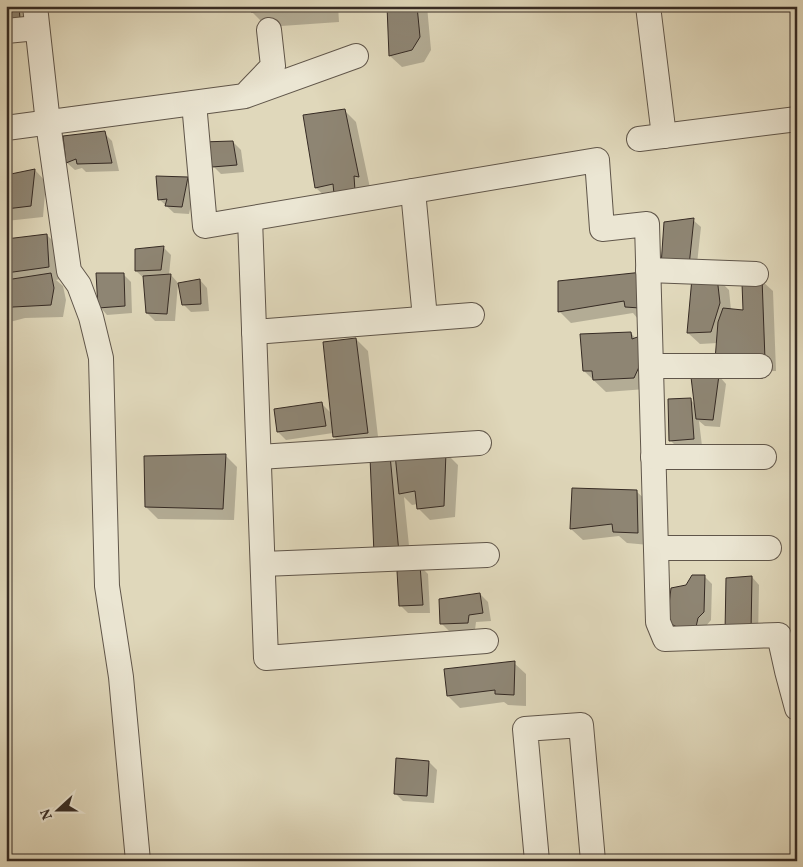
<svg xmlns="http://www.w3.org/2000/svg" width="803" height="867" font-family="Vollkorn,serif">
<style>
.shadow{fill:#0003}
.building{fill:#8e8573;stroke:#362b24}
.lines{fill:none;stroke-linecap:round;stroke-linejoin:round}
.minor-casing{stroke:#60564a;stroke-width:26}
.minor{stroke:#ebe6d3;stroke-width:24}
</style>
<rect width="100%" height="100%" fill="#e0d8bb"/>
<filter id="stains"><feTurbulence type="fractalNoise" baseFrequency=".004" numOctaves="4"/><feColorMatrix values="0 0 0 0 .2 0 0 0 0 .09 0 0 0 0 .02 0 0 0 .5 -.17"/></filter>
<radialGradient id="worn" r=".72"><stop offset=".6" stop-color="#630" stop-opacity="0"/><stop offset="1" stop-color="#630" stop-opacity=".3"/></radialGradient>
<!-- shadow -->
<g class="shadow">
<polygon points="6,6 26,6 28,26"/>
<polygon points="251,6 338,6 339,22 267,27 252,12"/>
<polygon points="389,6 427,6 431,50 424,62 402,67 390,56"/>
<polygon points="344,110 356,122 370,188 328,199 316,188"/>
<polygon points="104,133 112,141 119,171 86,172 82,168 75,170 67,163 65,137"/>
<polygon points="233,142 241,150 244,172 221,174 204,157"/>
<polygon points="35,170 46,182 43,217 6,221 6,176"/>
<polygon points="188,178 195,186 189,214 174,213 159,199"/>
<polygon points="693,220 701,227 696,273 671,274"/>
<polygon points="47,235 59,247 60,279 56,280 63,286 66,300 63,317 25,318 6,323 6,241"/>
<polygon points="163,247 171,255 169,275 171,275 178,283 175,321 155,321 147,313 145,279 136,271"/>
<polygon points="123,274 131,282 132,313 107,315 100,307"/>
<polygon points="643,274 638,319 633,313 571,323 559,311"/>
<polygon points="717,278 729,290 731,310 744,311 761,280 773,291 776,371 728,372 718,343 700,344 688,333"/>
<polygon points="200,280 207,288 209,311 191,312 183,304"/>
<polygon points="631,333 636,339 646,389 606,392 584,371"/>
<polygon points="356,339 368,351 379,445 346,449 334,437 333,433 286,440 278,432 322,404 332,414"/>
<polygon points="719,376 726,384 720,427 705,426 699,421 702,446 678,448 671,441 690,399 695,404"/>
<polygon points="446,453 458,465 455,517 430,520 418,508 418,504 412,505 404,497 411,565 387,566 390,457 397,464"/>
<polygon points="225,455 237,467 234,520 158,519 146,507"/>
<polygon points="637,492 649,503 649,545 627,543 619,536 583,540 571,529"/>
<polygon points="420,566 428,574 430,613 408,613 401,606"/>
<polygon points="704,576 712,584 711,620 706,626 677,629 669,621 687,587"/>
<polygon points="752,577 759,585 758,639 734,639"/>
<polygon points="480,594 488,602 491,621 476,622 475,630 449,631 441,623"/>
<polygon points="514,663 526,674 526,706 508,705 504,702 460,708 448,696"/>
<polygon points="429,762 437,770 434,803 403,801 395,793"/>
</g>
<!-- building -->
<g class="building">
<polygon points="6,6 19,6 20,19 6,20"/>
<polygon points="250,6 324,6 324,7 251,12"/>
<polygon points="387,6 417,6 420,37 412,50 389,56"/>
<polygon points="345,109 359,177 354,176 355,191 334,194 333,184 315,188 303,115"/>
<polygon points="105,131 112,163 77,164 76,159 66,163 63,136"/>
<polygon points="233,141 237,165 212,167 210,155 201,142"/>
<polygon points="35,169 31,206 6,209 6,175"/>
<polygon points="156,176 188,177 182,207 165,206 167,199 158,200"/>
<polygon points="694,218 689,266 661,266 664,222"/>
<polygon points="47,234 49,267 6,273 6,239"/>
<polygon points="164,246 161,270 135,271 135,249"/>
<polygon points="643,272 640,308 625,307 624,301 558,312 558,281"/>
<polygon points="51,273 54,288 51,305 13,307 6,309 6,280"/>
<polygon points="96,273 124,273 125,306 98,308"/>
<polygon points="171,274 167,314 146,313 143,276"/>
<polygon points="717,277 720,303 711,332 687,333 692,278"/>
<polygon points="762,278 765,360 715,360 718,322 723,308 743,310 742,283"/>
<polygon points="200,279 201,304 182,305 178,283"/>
<polygon points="631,332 632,339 643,335 646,366 639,367 634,378 593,380 592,371 583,371 580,334"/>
<polygon points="356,338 368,433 333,437 323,342"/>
<polygon points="719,375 713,420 696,419 691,377"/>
<polygon points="691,398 694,439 669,441 668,399"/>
<polygon points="322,402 326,426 277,432 274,409"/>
<polygon points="446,452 444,506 417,509 415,491 399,494 395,454"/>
<polygon points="226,454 223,509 145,507 144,456"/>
<polygon points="390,455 399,553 374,554 370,457"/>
<polygon points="572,488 637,490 638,533 613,532 612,524 570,529"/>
<polygon points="420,565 423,605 399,606 397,571"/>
<polygon points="692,575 705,575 704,612 698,618 696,627 677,627 667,622 671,588 686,585"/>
<polygon points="752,576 751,632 725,632 726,578"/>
<polygon points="480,593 483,613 469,615 468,623 440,624 439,599"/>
<polygon points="515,661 514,695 495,694 495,690 447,696 444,669"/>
<polygon points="396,758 429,761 427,796 394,794"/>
</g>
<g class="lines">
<!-- minor casing -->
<g class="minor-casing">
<g id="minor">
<polyline points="35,6 48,123 69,271 79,285 91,317 101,358 107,586 121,677 138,861"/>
<polyline points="648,6 664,136"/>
<polyline points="6,31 37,28"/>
<polyline points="249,91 273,66 269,30"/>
<polyline points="194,103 205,226 597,160 602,229 647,224 658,622 665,639 779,635 787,671 797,708"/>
<polyline points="6,128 245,96 356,56"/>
<polyline points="639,139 797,119"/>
<polyline points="413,191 425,318"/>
<polyline points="250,219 266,658 486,641"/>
<polyline points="648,270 756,274"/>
<polyline points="254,332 472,315"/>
<polyline points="651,366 760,366"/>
<polyline points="259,457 479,443"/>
<polyline points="653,457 764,457"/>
<polyline points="656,548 769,548"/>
<polyline points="263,564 487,555"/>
<polyline points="537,861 525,729 581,725 593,861"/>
</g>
</g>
<!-- minor -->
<use href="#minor" class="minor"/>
</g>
<!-- margin -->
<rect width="803" height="867" fill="none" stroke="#e0d8bb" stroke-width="25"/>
<rect x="8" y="8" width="788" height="852" fill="none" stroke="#362b24" stroke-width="2.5"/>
<rect x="12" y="12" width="778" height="842" fill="none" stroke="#362b24"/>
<!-- north arrow -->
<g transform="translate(58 810) rotate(249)" stroke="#ebe6d3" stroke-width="4" paint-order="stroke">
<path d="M0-4L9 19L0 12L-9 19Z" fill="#362b24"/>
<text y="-8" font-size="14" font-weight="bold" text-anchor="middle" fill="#362b24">N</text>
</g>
<rect width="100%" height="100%" filter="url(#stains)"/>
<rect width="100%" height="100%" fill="url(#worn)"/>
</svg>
